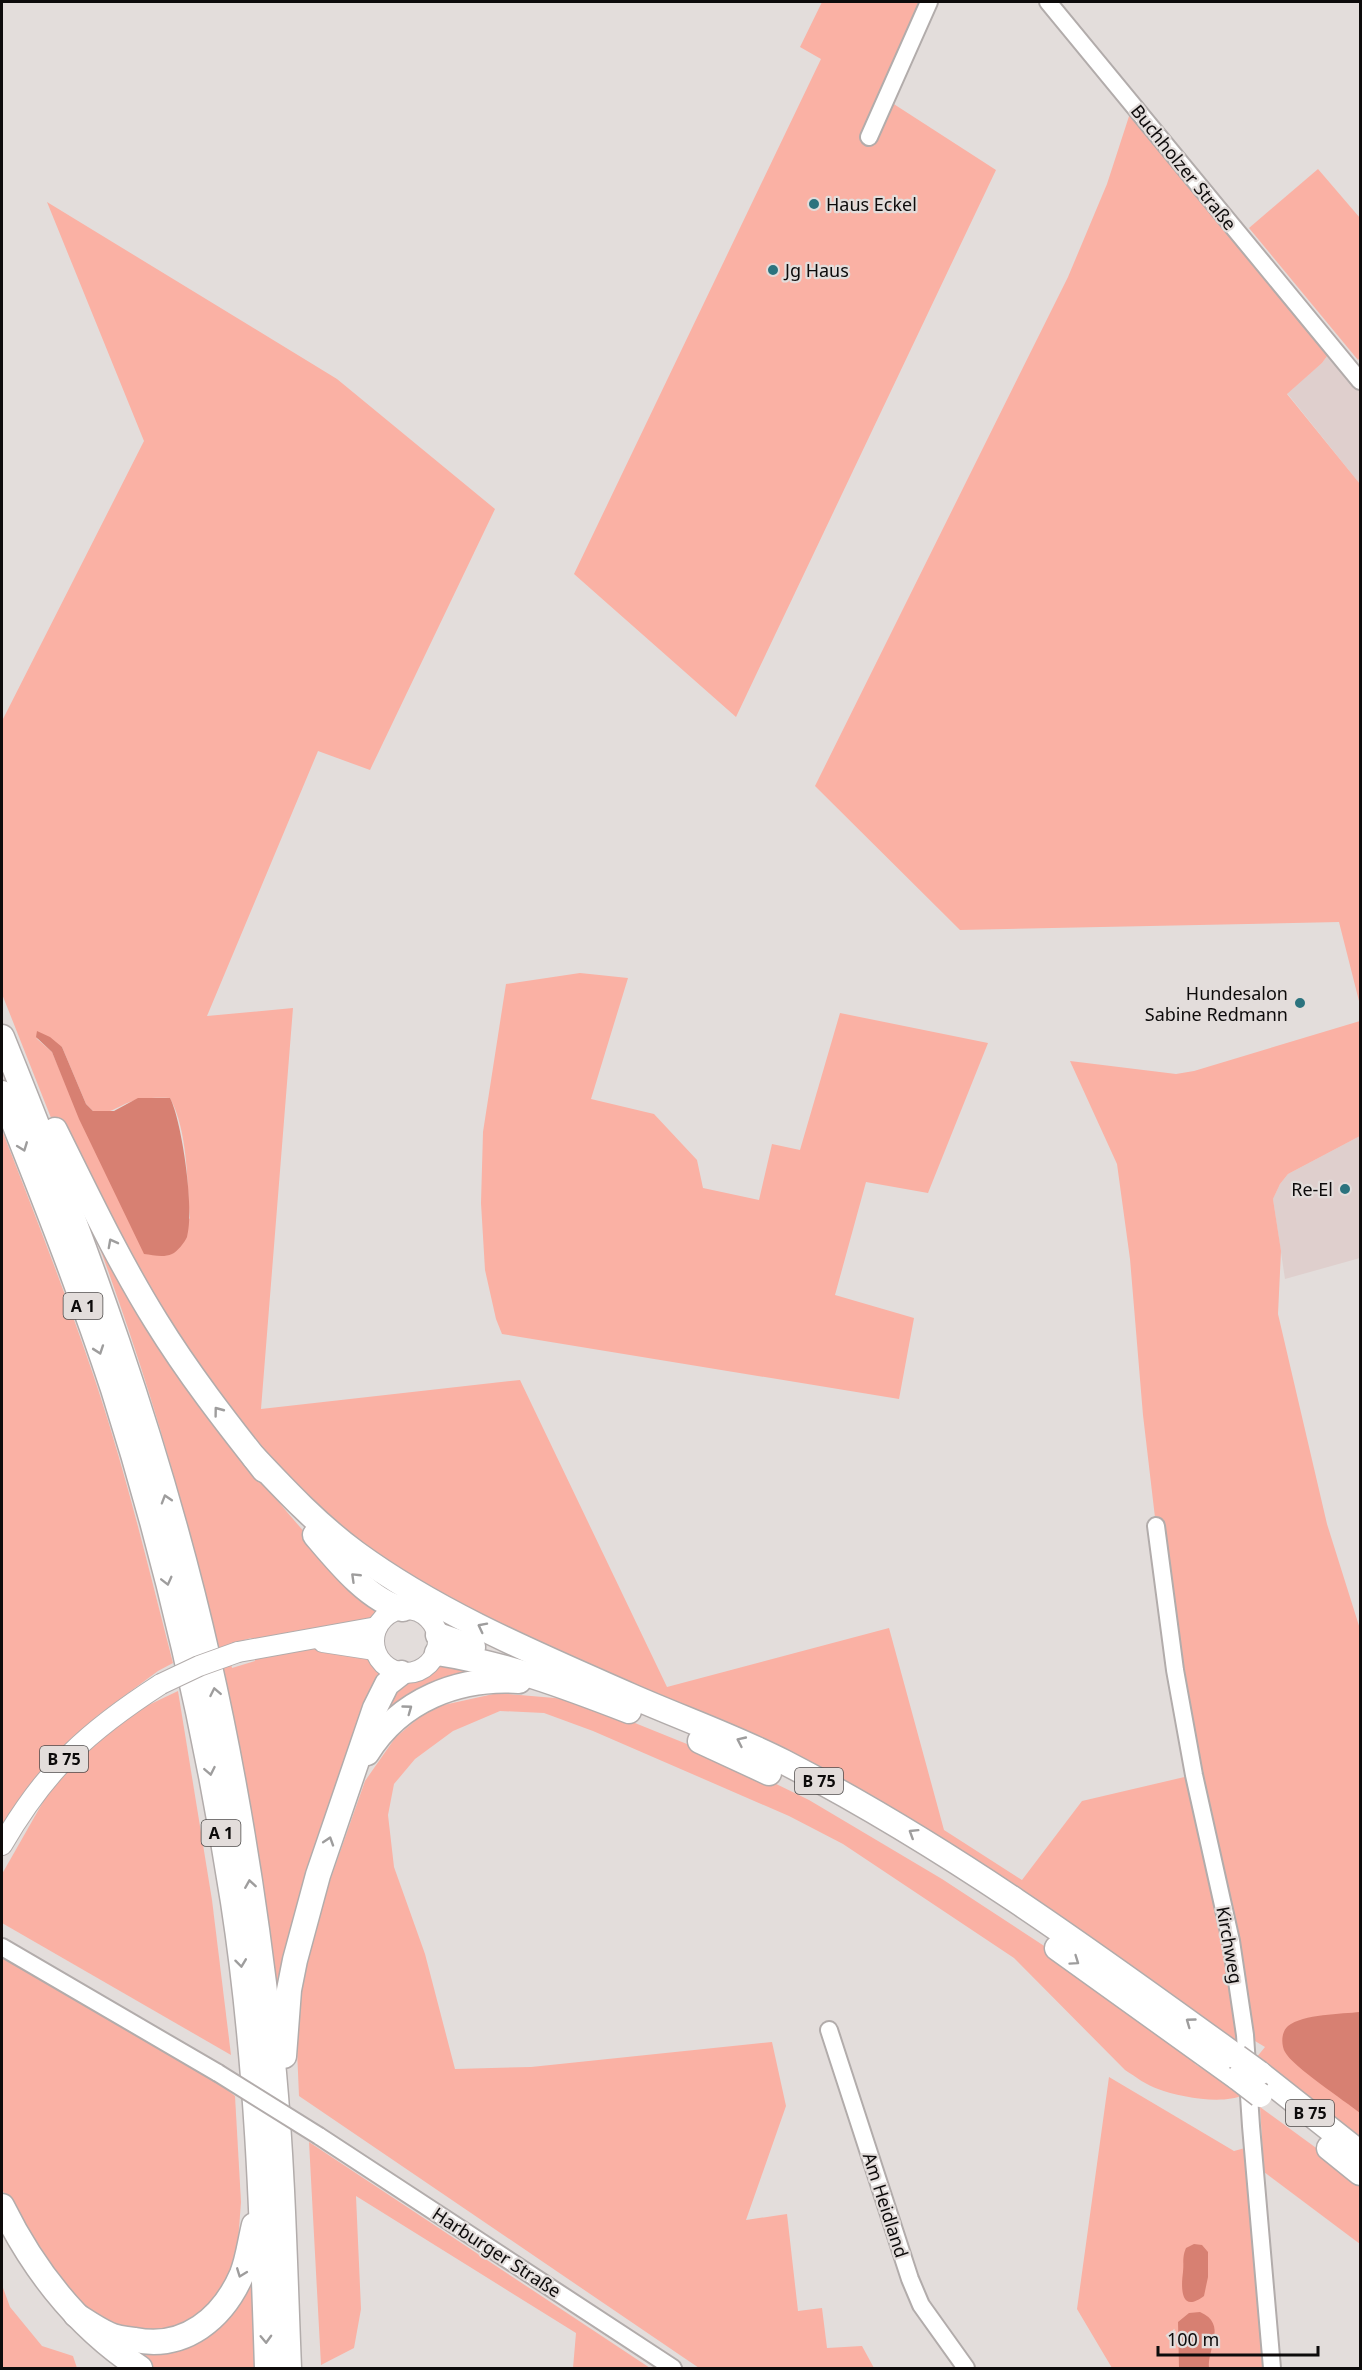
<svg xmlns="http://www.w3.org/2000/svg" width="1362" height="2370" font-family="'Noto Sans',sans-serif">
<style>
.built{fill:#dfcfcd}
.green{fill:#fab1a4;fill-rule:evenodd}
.water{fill:#d78072}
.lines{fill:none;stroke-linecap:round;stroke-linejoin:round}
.minor-casing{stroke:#b2acab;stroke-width:20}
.major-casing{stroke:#b2acab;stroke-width:22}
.highway-casing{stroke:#b2acab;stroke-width:27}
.minor{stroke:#fff;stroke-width:16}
.major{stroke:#fff;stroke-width:20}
.highway{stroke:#fff;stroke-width:24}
.minor-bridge-casing{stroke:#b2acab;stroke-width:20;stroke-linecap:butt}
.major-bridge-casing{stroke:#b2acab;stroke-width:22;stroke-linecap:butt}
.highway-bridge-casing{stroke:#b2acab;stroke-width:27;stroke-linecap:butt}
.minor-bridge{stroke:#fff;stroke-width:16}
.major-bridge{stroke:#fff;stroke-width:20}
.highway-bridge{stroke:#fff;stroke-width:24}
.oneway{stroke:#9e9d9d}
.poi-dot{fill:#2b737e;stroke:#e3dddb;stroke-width:2}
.labels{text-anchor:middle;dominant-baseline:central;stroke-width:4.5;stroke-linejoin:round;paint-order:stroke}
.shield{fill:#e3dddb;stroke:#4d4a49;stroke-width:1.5}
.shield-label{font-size:16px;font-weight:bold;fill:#0d0b0b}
.street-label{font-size:18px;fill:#0d0b0b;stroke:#e3dddb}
.poi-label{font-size:18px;fill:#0d0b0b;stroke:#e3dddb;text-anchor:start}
</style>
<rect width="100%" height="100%" fill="#e3dddb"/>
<!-- built -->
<g class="built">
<polygon points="1333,348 1360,381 1360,484 1287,393 1322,363"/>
<polygon points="1360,1136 1360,1258 1285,1279 1273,1199 1280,1184 1288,1174"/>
</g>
<!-- green -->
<g class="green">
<polygon points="822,2 929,2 886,99 996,170 736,717 574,574 821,59 800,47"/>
<polygon points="1133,104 1333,348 1322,363 1287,394 1360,484 1360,1005 1339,922 960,930 815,786 1068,277 1107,184"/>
<polygon points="1318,169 1360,218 1360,358 1358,360 1249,228"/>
<path d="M47,202l290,177 158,130 -125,261 -52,-19 -111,265 86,-8 -32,401 259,-29 147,307 222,-59 55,202 78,50 60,-79 111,-26 -37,-249 -13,-111 -13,-156 -13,-95 -47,-103 106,13 18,-3 166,-50v115l-72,38 -8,10 -7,15 8,52 -3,63 49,210 33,105v514l-104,-85 9,-11 -20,-12 -5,13 -312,-213 -511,-249 -108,-78 -96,-114 -156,-261 -55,-139v-273l142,-280zM36,1038l26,9 24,57 7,7c16,3 19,-1 32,-7 12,-6 32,-7 45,-6 18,33 17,84 20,121l-104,-87 -34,-80z"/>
<polygon points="580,973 628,978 591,1099 654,1114 697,1160 703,1188 759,1200 772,1144 800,1150 840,1013 988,1043 928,1193 866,1182 835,1295 914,1318 899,1399 502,1334 496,1319 485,1270 481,1203 483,1132 506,984"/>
<path d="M2,1130c33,85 66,169 95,256 30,91 52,184 76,277l-15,8 -61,45 -57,56 -38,54z"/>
<path d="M92,1227c86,135 168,277 290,382l-1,5 -12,9 -76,9 -40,8 -2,-2 -24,7 5,23 23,-7v-6l52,-8 59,4 20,24 -106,336c-32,-268 -93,-531 -188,-784z"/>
<polygon points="446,1661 484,1677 374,1734 387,1692 403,1680 417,1679"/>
<polygon points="178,1691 212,1900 231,2055 2,1923 2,1874 47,1795 72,1765 99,1740 136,1711"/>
<path d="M498,1693l80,7 151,61 80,39 133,79 119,78 131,96 3,11 48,31c-20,10 -64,2 -85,-6 -12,-4 -22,-12 -33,-19l-111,-112 -171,-114 -54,-28 -196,-85 -49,-18 -44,-2 -47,20 -38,28 -21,25 -6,31 6,52 31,87 30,115 76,-2 241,-25 14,64 -40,114 41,-6 11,97 24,-3 5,40 35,-2 12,22h-175l-400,-272 -3,-70 3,-43 22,-77 44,-125 30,-43 35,-30z"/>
<polygon points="2,1956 15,1959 198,2067 235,2096 241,2202 238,2242 234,2266 214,2307 167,2333 116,2328 88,2312 28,2242 2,2189"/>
<polygon points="1109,2077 1234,2151 1252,2146 1272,2368 1112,2368 1077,2309"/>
<polygon points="1260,2107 1360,2180 1360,2244 1264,2172"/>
<polygon points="309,2142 650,2368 573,2368 576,2333 356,2196 361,2309 354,2348 321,2365"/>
<polygon points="252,2258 257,2368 148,2368 106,2337 184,2340"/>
<polygon points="2,2285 10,2307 42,2346 73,2356 77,2368 2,2368"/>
</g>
<!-- water -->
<g class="water">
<path d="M37,1031l13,6 12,10 24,57 7,7h21l24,-13h32c12,23 25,114 17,139 -2,5 -10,15 -15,17 -9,4 -19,1 -28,0l-65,-135 -27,-67 -16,-15z"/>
<path d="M1360,2012v101c-15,-12 -68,-47 -75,-61 -4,-7 -4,-20 3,-26 15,-12 54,-12 72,-14z"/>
<path d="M1194,2244l8,1 6,7v25l-4,19c-24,18 -23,-9 -21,-24 1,-9 -1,-15 3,-24z"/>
<path d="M1200,2312c28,12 7,37 9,56h-30l-1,-46 11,-9z"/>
</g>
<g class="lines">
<!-- minor casing -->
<g class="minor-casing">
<g id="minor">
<polyline points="1048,2 1360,381"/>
<polyline points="869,137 929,2"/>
<polyline points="1156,1526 1175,1670 1194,1775 1231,1941 1245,2035 1251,2126 1272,2368"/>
<polyline points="2,1947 218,2073"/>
<polyline points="829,2030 910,2279 921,2305 966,2368"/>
<polyline points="319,2136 673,2368"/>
</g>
</g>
<!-- major casing -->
<g class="major-casing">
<g id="major">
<circle cx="406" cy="1641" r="32"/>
<polyline points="323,1642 375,1650"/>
<polyline points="238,1652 377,1627"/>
<path d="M2,1845c44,-76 86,-114 159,-161"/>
</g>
</g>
<!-- highway casing -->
<g class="highway-casing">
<g id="highway">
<path d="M2,1037c82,202 158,407 206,621 31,136 52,275 66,415 9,98 11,197 15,295"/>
<path d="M2,1093c39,98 78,196 111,296 53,167 93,340 120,513 24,155 29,310 34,466"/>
<path d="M55,1130c32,64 63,130 101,191 32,52 70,101 108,149"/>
<path d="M254,1457c32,34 64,68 102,96 82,60 180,101 273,142 52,23 104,41 155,67 161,83 307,189 453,295"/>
<path d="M315,1535c22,26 54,66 88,74"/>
<polyline points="438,1635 473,1647"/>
<path d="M437,1653c66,10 130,34 192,58"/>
<polyline points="700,1741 769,1773"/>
<path d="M367,1753c33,-53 91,-76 152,-72"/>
<polyline points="1057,1948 1238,2078"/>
<polyline points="284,2056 289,1990 295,1960 318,1875 375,1708 387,1684 401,1673"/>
<polyline points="1259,2073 1360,2153"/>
<polyline points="1329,2148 1360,2173"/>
<path d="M2,2206c32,65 77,122 138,162"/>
<path d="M76,2315c11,7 21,14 32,19 8,4 18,5 27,6 50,10 88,-22 107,-66 6,-15 8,-33 12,-49"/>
</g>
</g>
<!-- minor -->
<use href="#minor" class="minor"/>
<!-- major -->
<use href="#major" class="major"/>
<!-- highway -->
<use href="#highway" class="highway"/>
<!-- minor-bridge casing -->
<g class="minor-bridge-casing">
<polyline id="minor-bridge" points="218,2073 319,2136"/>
</g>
<!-- major-bridge casing -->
<g class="major-bridge-casing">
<polyline id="major-bridge" points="161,1684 199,1666 238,1652"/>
</g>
<!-- highway-bridge casing -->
<g class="highway-bridge-casing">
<g id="highway-bridge">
<polyline points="1237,2057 1259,2073"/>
<polyline points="1238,2078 1260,2095"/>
</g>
</g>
<!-- minor-bridge -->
<use href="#minor-bridge" class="minor-bridge"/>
<!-- major-bridge -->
<use href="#major-bridge" class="major-bridge"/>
<!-- highway-bridge -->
<use href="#highway-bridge" class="highway-bridge"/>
</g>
<!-- one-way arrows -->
<defs><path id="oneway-chevron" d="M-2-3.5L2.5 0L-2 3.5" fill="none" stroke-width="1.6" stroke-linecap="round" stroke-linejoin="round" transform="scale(1.5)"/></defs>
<g class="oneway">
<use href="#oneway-chevron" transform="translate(23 1147) rotate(69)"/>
<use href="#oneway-chevron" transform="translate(112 1243) rotate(-118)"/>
<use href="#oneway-chevron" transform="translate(99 1350) rotate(71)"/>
<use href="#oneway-chevron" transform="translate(218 1411) rotate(-127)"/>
<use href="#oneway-chevron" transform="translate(166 1499) rotate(-107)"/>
<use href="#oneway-chevron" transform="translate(355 1577) rotate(-136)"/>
<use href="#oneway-chevron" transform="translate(167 1581) rotate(76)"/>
<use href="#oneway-chevron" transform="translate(482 1627) rotate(-153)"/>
<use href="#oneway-chevron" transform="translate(215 1692) rotate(-101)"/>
<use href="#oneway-chevron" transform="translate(408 1709) rotate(-36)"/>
<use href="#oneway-chevron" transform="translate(741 1741) rotate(-155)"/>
<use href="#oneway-chevron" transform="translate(210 1771) rotate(79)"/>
<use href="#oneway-chevron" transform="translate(913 1833) rotate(-148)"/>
<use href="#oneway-chevron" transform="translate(329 1841) rotate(-72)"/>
<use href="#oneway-chevron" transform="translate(250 1884) rotate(-99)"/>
<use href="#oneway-chevron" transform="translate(1075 1961) rotate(35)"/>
<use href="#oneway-chevron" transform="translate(241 1963) rotate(83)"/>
<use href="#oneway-chevron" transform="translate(1190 2022) rotate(-144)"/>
<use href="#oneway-chevron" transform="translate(241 2273) rotate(111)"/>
<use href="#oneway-chevron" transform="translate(266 2339) rotate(88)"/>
</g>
<!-- markers -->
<g class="poi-dot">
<circle cx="814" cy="204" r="6"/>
<circle cx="773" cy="270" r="6"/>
<circle cx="1300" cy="1003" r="6"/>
<circle cx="1345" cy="1189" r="6"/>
</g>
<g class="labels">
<!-- shield labels -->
<g class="shield">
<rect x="63.5" y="1293" width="39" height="26" rx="4.5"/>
<rect x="40" y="1746" width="48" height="26" rx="4.5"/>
<rect x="795" y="1768" width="48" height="26" rx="4.5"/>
<rect x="201.5" y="1820" width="39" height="26" rx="4.5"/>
<rect x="1286" y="2100" width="48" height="26" rx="4.5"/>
</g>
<g class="shield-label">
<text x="83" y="1306">A 1</text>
<text x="64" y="1759">B 75</text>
<text x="819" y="1781">B 75</text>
<text x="221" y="1833">A 1</text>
<text x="1310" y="2113">B 75</text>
</g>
<!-- street labels -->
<g class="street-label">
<text transform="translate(1184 167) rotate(51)">Buchholzer Straße</text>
<text transform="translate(1230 1945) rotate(80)">Kirchweg</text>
<text transform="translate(886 2205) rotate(72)">Am Heidland</text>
<text transform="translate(497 2252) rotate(33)">Harburger Straße</text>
</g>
<!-- poi labels -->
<g class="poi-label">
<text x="826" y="204">Haus Eckel</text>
<text x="785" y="270">Jg Haus</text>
<text x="1288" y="993" text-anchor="end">Hundesalon<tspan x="1288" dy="21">Sabine Redmann</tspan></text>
<text x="1333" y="1189" text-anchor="end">Re-El</text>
</g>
</g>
<!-- border -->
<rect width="1362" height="2370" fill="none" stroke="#0d0b0b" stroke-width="6"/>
<!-- scale -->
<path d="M1158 2346v9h160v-9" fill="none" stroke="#0d0b0b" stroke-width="3"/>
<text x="1167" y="2346" font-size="18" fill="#0d0b0b" stroke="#e3dddb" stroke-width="4.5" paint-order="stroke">100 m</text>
</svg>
